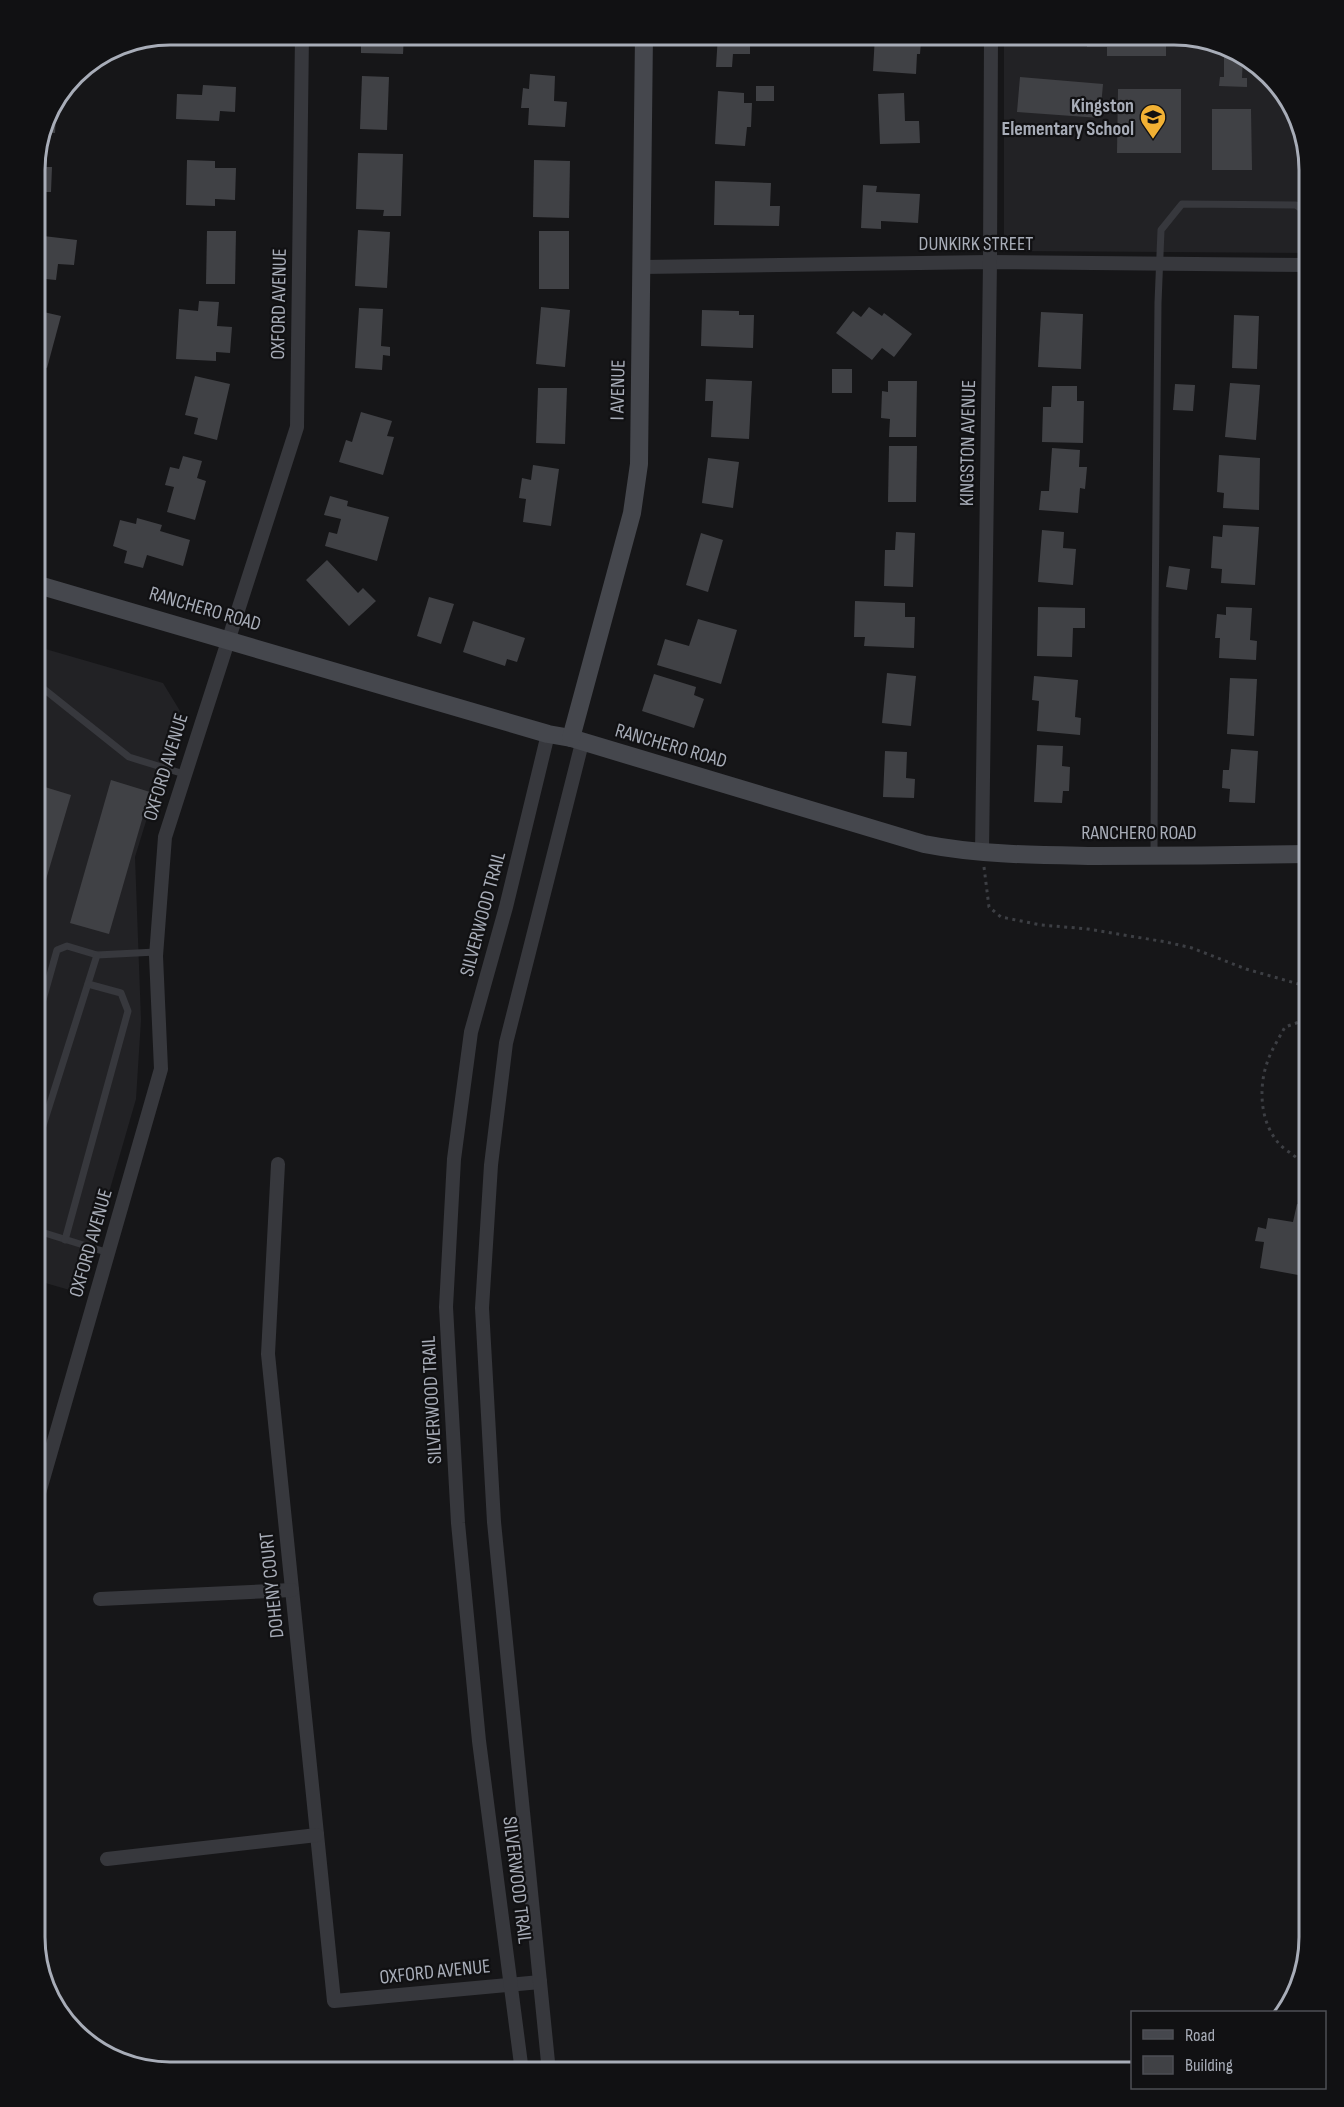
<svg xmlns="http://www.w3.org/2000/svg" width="1344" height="2107" font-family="'Sofia Sans Condensed',sans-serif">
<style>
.built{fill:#222225}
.building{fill:#404145}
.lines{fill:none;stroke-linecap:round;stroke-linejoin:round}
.path{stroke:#3d3f44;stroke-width:3;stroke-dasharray:3 4.5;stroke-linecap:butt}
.lane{stroke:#37383d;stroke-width:7}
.street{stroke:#37383d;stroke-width:14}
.secondary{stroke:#45474d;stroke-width:18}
.labels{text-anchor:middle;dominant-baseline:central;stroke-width:4.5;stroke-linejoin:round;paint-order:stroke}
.poi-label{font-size:20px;font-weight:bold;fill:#a8adb8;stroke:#111113;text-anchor:end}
.street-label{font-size:20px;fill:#a8adb8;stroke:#111113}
.rim{fill:none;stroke:#a8adb8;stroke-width:3}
</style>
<rect width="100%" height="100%" fill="#161618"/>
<!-- built -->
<g class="built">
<polygon points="1004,35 1183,35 1249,57 1295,110 1309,170 1309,253 1017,251 1006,246 1004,235"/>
<polygon points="35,646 163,683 180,711 135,857 141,1020 136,1099 80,1293 35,1280"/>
</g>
<!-- building -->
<g class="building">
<polygon points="180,35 237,35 236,44 180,38"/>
<polygon points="361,35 404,36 403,54 361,53"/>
<polygon points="718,35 750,36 750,54 733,54 732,67 716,67"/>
<polygon points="875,35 919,35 919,41 921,41 920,54 917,54 916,74 873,71"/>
<polygon points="1087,35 1183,35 1197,40 1197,46 1166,46 1166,56 1107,56 1107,47 1087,47"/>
<polygon points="1224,49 1243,55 1242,78 1247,78 1247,87 1219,86 1220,77 1224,77"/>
<polygon points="530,74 555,76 554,101 567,102 565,127 528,125 529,108 521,108 523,88 529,89"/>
<polygon points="362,76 389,77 387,130 360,129"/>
<polygon points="1020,77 1103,84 1100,118 1017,112"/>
<polygon points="203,85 236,87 235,112 220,111 219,121 176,119 177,94 202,95"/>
<rect x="756" y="86" width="18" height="15"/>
<polygon points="1118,89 1181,89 1181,153 1117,153"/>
<polygon points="718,91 744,93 744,103 752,103 751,127 747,127 745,146 715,144"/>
<polygon points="904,93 905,121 919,121 920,143 880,144 878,94"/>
<polygon points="57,101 55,133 42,132 45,118"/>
<polygon points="1212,109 1251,109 1252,170 1212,170"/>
<polygon points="39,144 45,144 44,167 52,167 51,192 44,192 43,211 35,210 35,162"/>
<polygon points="358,153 403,154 401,216 383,216 384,210 356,209"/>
<polygon points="187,160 215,161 215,168 236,168 235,200 215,199 215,206 186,205"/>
<polygon points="534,160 570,161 569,218 533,217"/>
<polygon points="715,181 771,183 770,206 780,206 779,226 714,225"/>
<polygon points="863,185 877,186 876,192 920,194 918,223 881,221 881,229 861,228"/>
<polygon points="358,230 390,232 387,288 355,286"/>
<polygon points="207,231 236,231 235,284 206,284"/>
<rect x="539" y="231" width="30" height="58"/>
<polygon points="35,235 77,240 74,265 58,264 56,280 35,278"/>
<polygon points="199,301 219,302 217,326 232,327 230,353 216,352 216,361 176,359 179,309 198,311"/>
<polygon points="541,307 570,310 565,367 536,364"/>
<polygon points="869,307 882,316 884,313 912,334 894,357 882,348 872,360 836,333 853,311 861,317"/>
<polygon points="359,308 383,309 381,346 390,347 390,356 383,355 382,370 355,368"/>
<polygon points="35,310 61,316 47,368 35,364"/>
<polygon points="702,310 739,311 739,315 754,315 753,348 701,346"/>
<polygon points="1041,312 1083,314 1081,369 1038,367"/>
<polygon points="1234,315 1259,316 1257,369 1232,368"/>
<rect x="832" y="369" width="20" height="24"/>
<polygon points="195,376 230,384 217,440 194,434 198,418 185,415"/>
<polygon points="706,379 752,381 749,439 711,437 713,401 705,401"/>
<polygon points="888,381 917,381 916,437 889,437 890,419 881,418 882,391 888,392"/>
<polygon points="1230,383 1260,385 1256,440 1225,437"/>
<polygon points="1175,384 1195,385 1193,411 1173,410"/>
<polygon points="1052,386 1077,386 1077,401 1084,401 1083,443 1042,442 1043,407 1051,407"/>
<polygon points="538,388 567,388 565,444 536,443"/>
<polygon points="361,412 392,421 387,436 394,437 383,475 339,462 346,440 352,442"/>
<polygon points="889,446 917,446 916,502 888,502"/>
<polygon points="1052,448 1080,450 1079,467 1087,467 1085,489 1080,488 1078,513 1039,510 1041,491 1049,491"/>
<polygon points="1219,455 1260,458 1259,510 1223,508 1224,493 1217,492"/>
<polygon points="183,456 202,461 197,478 206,481 195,520 167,512 174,487 165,485 170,467 179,469"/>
<polygon points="708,458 739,462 733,508 702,503"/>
<polygon points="533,465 559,469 551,526 523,522 526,499 519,498 522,478 531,480"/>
<polygon points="330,496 348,501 347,506 389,517 377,561 325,546 329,532 337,534 341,519 324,515"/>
<polygon points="137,518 162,525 160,531 190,540 183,566 147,555 143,568 124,563 127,551 113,546 120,520 136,524"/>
<polygon points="1223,525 1259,527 1255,585 1221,583 1222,569 1211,568 1213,536 1222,537"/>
<polygon points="1042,530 1064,532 1063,548 1076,549 1073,585 1038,582"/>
<polygon points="896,532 915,533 913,587 884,586 885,550 895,550"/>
<polygon points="701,533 723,540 708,592 686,585"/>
<polygon points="327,560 358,593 363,588 376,601 349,626 306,580"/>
<polygon points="1169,566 1190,569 1187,590 1166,587"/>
<polygon points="429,597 454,604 441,644 417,636"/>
<polygon points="855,601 905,603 905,617 915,617 914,648 864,646 865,637 854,637"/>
<polygon points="1038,607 1085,608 1085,628 1073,628 1072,657 1037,656"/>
<polygon points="1226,607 1252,608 1250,640 1257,641 1256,660 1219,658 1220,638 1215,638 1217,614 1226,615"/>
<polygon points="698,619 737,630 721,684 657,665 665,639 689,646"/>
<polygon points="473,621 525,638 517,662 507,659 505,666 463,652"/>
<polygon points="887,673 916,676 911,726 882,723"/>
<polygon points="654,674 696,687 694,695 704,699 694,728 642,711"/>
<polygon points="1034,676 1078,680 1075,717 1081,718 1080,735 1037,731 1039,701 1032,700"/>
<polygon points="1230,678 1257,679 1254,736 1227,734"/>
<polygon points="1037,745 1063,746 1062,766 1070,767 1069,791 1063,791 1062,803 1034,802"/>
<polygon points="1231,749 1258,751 1255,803 1229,802 1230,789 1222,788 1223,770 1229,770"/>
<polygon points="885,751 907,752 906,778 915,779 914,798 883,797"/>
<polygon points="111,780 150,792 109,934 70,923"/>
<polygon points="35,784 71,795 42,893 35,891"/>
<polygon points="1297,1204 1309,1207 1309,1277 1260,1268 1264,1242 1255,1241 1258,1227 1266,1229 1268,1218 1293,1222"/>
</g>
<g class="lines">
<!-- path -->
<g class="path">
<polyline points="984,867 989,907 1001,917 1041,925 1088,929 1166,942 1192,948 1246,969 1309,987"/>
<path d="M1309,1164c-9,-2 -15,-9 -23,-14 -26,-20 -29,-61 -18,-90 4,-11 11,-22 17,-33l17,-6 7,1"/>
</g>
<!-- lane -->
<g class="lane">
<polyline points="35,682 129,757 184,774"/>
<polyline points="1154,854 1155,618 1158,303 1161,230 1182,204 1296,205 1309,214"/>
<polyline points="35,1028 57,950 67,946 97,955 156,952"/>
<polyline points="35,1151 97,955"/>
<polyline points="35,1230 109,1253"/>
<polyline points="65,1240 128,1011 121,993 88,984"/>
</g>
<!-- street -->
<g class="street">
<polyline points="643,267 990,262 1309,265"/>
<polyline points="982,852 990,262 991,35"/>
<polyline points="278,1164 268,1354 334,2001 540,1982"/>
<polyline points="35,1507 161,1069 156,956 165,837 297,427 302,35"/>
<polyline points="100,1599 292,1590"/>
<polyline points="107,1859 317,1835"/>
<polyline points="522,2072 479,1741 458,1523 446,1307 454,1159 471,1032 506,907 548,734"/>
<polyline points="549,2072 494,1522 482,1308 491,1165 506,1043 582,743"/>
</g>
<!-- secondary -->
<g class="secondary">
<path d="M35,584l513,150 23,4 353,106c56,11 113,11 170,12 72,0 143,-1 215,-2"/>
<polyline points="571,738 632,513 639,464 644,35"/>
</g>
</g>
<!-- icons -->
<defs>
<g id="school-pin" transform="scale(1.35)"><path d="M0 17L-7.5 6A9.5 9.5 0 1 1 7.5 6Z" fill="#f2b134" stroke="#111113"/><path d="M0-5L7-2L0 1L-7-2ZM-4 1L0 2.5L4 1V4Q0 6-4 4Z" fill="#111"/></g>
</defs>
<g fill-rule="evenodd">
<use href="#school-pin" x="1153" y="117"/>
</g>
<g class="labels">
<!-- poi labels -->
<g class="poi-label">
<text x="1134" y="106">Kingston<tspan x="1134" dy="23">Elementary School</tspan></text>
</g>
<!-- street labels -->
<g class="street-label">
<text x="976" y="244">DUNKIRK STREET</text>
<text transform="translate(279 304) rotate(-89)">OXFORD AVENUE</text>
<text transform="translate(618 390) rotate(-89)">I AVENUE</text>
<text transform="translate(968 443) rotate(-89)">KINGSTON AVENUE</text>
<text transform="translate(205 609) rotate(16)">RANCHERO ROAD</text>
<text transform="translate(671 746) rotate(16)">RANCHERO ROAD</text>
<text transform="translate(166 767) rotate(-73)">OXFORD AVENUE</text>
<text x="1139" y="833">RANCHERO ROAD</text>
<text transform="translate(483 914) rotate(-75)">SILVERWOOD TRAIL</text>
<text transform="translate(91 1243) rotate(-74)">OXFORD AVENUE</text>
<text transform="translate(432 1400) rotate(-93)">SILVERWOOD TRAIL</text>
<text transform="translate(272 1585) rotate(-96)">DOHENY COURT</text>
<text transform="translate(517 1880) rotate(83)">SILVERWOOD TRAIL</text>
<text transform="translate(435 1972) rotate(-6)">OXFORD AVENUE</text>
</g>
</g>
<!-- crop -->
<path d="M0 0H1344V2107H0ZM170 45H1174A125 125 0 0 1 1299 170V1937A125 125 0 0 1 1174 2062H170A125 125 0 0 1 45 1937V170A125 125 0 0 1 170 45Z" fill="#111113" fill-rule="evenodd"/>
<path class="rim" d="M170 45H1174A125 125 0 0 1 1299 170V1937A125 125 0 0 1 1174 2062H170A125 125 0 0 1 45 1937V170A125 125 0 0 1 170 45Z"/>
<!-- legend -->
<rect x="1131" y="2011" width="195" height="78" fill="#111113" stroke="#4d4f55" stroke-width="1.5"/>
<rect x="1143" y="2030" width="30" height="9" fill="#45474d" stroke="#4d4f55" stroke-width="1.5"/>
<text x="1185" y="2041" font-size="18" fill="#a8adb8">Road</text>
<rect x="1143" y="2056" width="30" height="18" fill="#404145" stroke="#4d4f55" stroke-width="1.5"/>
<text x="1185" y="2071" font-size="18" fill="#a8adb8">Building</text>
</svg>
